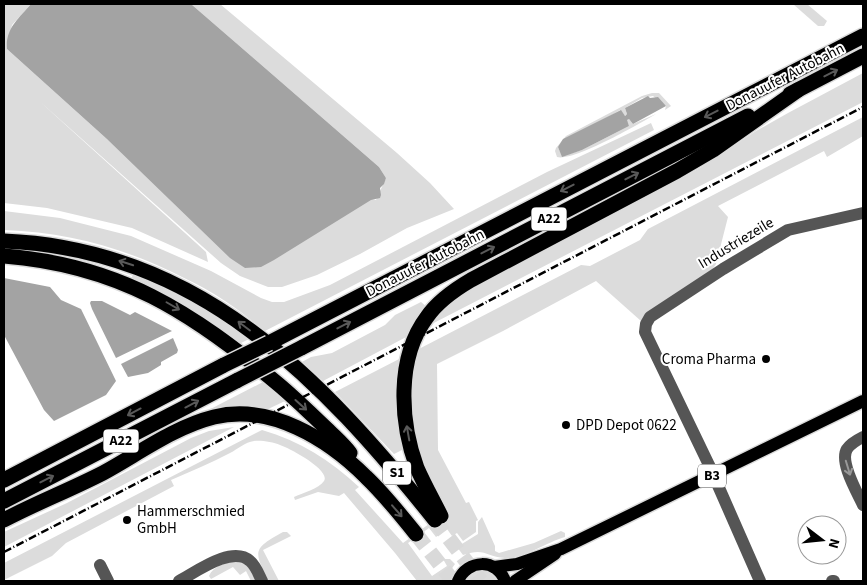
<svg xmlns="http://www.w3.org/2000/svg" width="867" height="585" font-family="'Source Sans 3',sans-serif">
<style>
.green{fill:#dcdcdc}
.water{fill:#a3a3a3}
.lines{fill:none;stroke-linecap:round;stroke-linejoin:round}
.highway-tunnel{stroke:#d9d9d9;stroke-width:15;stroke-dasharray:15 8;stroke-linecap:butt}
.major-casing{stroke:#dbdbdb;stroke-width:15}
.highway-casing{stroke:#dbdbdb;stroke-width:18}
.minor{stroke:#555;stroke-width:12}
.major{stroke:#000;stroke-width:12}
.highway{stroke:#000;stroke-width:15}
.rail{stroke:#000;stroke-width:2.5;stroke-dasharray:8 2.5 1 2.5;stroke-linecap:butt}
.highway-bridge-casing{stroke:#dbdbdb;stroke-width:18;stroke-linecap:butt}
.highway-bridge{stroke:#000;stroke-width:15}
.oneway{stroke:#595959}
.oneway2{stroke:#999}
.poi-dot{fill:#000;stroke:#fff;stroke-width:2}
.labels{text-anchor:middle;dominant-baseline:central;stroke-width:4;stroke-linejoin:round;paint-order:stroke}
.shield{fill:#fff;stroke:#4c4c4c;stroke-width:1}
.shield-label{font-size:14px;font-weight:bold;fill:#000}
.street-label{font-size:15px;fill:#000;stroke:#fff}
.poi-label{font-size:15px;fill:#000;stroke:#fff;text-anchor:start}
</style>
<rect width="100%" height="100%" fill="#fff"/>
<!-- green -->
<g class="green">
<polygon points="4,4 31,4 12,25 7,49 108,140 376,200 386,178 379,167 191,4 220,4 397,153 430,183 454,209 407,228 360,254 317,275 282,287 268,287 240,276 221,263 37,99 206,252 208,262 132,228 47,208 4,203"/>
<polygon points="793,4 807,4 827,21 824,26 818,26"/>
<polygon points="863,73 863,102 424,328 458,292 612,212 614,214 700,168 756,131 788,113"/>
<path d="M652,93h7l12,13 -6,4 1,-4 -13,-10 -11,2 -17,10 2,6 -3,2 -4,-6 -62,37 4,9 20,-6 47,-24 -3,-6 3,-1 4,5 23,-10c-17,10 -83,48 -99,43l-2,-6 1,-3 10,-12 76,-40z"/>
<path d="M863,117v19l-36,21 -3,-6 -106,55 10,11 -12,47 -4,6 -71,51 -45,-40 -93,50 -66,33 1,86 28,53 3,-1 9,18 -2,1v11l-13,9 -6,-8 -5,3 -5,-7 -11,8 -7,-9 -21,15 24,33 15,-10 -4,-7h7l5,5 -12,17h-26l-22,-28 -51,-60 -5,3 -21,-4 -23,8 -1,-3c8,-4 25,-8 30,-16 7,-11 -35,-33 -44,-36 -7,-3 -19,-5 -26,-4 -9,1 -16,8 -24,12 -19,10 -39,18 -59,27l3,6 -108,57 -14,13 -48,24v-17l258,-133c38,11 68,30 97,57l-4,3 48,53 45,-33 -18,-30 -7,-21 -3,-2c-7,-34 -14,-72 -5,-106l166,-86 9,1 50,-26 8,-11z"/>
<path d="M651,123l3,7 -389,201c-13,-10 -26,-21 -40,-30 -13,-9 -28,-17 -43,-24 -57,-29 -114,-45 -178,-47v-19l56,7 71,18 80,35 50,27 11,4h12l46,-17 217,-113z"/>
<polygon points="134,271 197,304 220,318 249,339 239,344 131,280"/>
<polygon points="421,302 428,308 410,335 323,381 302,362 311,357 332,353 385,325 395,315"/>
<polygon points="403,357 404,449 394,454 335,392"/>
<polygon points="263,382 285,401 264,411 197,416"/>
<polygon points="234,427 4,547 4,532 67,503 191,438 209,431"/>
<path d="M482,517l13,29v5l4,2 35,-10 27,-12 4,2v4c-18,5 -42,22 -60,21 -19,-1 -20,-11 -42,-3l-6,-8 21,-13v-12z"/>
<path d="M283,532h4l4,4 -28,14 16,31h-11c-14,-30 -16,-32 15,-49z"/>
<path d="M235,561l12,4 9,16h-5l-5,-10 -6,4 -7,-8 -22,12 -2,-3c4,-10 16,-13 26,-15z"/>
<polygon points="476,570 489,570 500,581 464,581 466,577"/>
</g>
<!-- water -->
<g class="water">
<path d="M31,4h160l188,163 7,11 -2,6 -4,4 1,7 -1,3 -9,2 -97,60 -13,7 -16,1 -15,-10 -122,-118 -101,-91c-2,-20 12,-31 24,-45z"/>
<polygon points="648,96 650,98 658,97 666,106 633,124 629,119 627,120 629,126 582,150 562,157 558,147 563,139 621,110 625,116 627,114 625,108"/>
<polygon points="4,278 50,287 61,300 81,309 116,381 106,395 54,421 44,410 4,335"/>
<polygon points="91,301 102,301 130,315 135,312 172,331 116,358 92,309 90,303"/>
<polygon points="173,338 178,350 177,353 161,362 161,365 148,373 128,377 121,364"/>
</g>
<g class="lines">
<!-- highway-tunnel -->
<g class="highway-tunnel">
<polyline points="435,520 481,581"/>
<polyline points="416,534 453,581"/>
</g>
<!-- major casing -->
<g class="major-casing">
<g id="major">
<polyline points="494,567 517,564 561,549 863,401"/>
<path d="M458,581c9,-22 39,-23 47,0"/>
<polyline points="515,581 555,554"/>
</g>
</g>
<!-- highway casing -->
<g class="highway-casing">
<g id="highway">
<polyline points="790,94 863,56"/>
<path d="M4,241c195,8 316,136 431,279"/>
<path d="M4,256c115,9 188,56 274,128 18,15 34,31 51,47 7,7 15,14 21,22"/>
<polyline points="269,343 863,36"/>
<polyline points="301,348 748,116"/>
<polyline points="4,480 224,365"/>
<polyline points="4,501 238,380"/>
<path d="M441,516c-8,-16 -17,-32 -24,-48 -17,-46 -21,-110 10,-151 11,-16 27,-27 44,-37l206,-109 36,-21 85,-60"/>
<path d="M4,520c32,-17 66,-30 99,-47 35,-19 71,-46 111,-56 56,-14 114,22 152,60 18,17 34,37 50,57"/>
</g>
</g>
<!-- minor -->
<g class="minor">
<path d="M863,437c-6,3 -12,6 -16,12 -8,13 10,43 16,56"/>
<polyline points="100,565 108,581"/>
<path d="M179,581c17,-9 53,-36 71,-20 6,5 9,14 12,20"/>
<polyline points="760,581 709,465 645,332 646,324 650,317 723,269 788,230 863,213"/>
<polyline points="832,581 834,581"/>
</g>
<!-- major -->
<use href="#major" class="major"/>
<!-- highway -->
<use href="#highway" class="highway"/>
<!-- rail -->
<polyline class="rail" points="4,552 863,107"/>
<!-- highway-bridge casing -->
<g class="highway-bridge-casing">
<g id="highway-bridge">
<polyline points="224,365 269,343"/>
<polyline points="238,380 301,348"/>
</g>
</g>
<!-- highway-bridge -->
<use href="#highway-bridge" class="highway-bridge"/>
</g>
<!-- one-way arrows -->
<defs><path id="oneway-shaft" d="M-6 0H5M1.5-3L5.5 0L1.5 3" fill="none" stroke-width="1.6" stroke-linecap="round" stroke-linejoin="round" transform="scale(1.25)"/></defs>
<g class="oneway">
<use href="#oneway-shaft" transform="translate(831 73) rotate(-27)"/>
<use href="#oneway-shaft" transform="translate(711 114) rotate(153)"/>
<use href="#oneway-shaft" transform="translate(632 176) rotate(-27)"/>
<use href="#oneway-shaft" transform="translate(567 188) rotate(153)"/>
<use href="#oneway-shaft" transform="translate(488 250) rotate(-27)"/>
<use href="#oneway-shaft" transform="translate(126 263) rotate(-162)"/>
<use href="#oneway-shaft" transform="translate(173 306) rotate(30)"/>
<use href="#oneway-shaft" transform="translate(344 325) rotate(-27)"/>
<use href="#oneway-shaft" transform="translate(244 326) rotate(-143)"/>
<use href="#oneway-shaft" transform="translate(192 404) rotate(-28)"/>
<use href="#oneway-shaft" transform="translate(301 405) rotate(42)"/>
<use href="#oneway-shaft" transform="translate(134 412) rotate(152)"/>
<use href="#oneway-shaft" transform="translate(408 433) rotate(-100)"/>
<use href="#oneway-shaft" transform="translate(47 479) rotate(-27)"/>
<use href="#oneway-shaft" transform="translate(397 511) rotate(49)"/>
</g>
<use class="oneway2" href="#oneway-shaft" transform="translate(848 468) rotate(73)"/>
<!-- markers -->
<g class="poi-dot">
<circle cx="766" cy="359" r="5"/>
<circle cx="566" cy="425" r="5"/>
<circle cx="127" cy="520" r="5"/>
</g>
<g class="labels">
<!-- shield labels -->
<g class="shield">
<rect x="531.5" y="207.5" width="35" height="23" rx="4"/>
<rect x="103.5" y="429.5" width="35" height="23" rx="4"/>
<rect x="383" y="461.5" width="28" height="23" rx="4"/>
<rect x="698" y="464.5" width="28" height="23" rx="4"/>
</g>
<g class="shield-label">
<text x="549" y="219">A22</text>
<text x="121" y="441">A22</text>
<text x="397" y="473">S1</text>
<text x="712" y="476">B3</text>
</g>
<!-- street labels -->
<g class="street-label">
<text transform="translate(785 77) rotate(-27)">Donauufer Autobahn</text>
<text transform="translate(736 243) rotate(-31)">Industriezeile</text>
<text transform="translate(425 263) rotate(-27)">Donauufer Autobahn</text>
</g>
<!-- poi labels -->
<g class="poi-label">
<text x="756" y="359" text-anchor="end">Croma Pharma</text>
<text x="576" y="425">DPD Depot 0622</text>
<text x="137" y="511">Hammerschmied<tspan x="137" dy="17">GmbH</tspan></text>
</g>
</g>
<!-- border -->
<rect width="867" height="585" fill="none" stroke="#000000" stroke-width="10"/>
<!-- north arrow -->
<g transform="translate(822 540) rotate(106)"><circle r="24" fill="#ffffff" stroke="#999999"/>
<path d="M0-4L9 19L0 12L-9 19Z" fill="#000000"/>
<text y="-8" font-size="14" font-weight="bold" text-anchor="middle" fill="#000000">N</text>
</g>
</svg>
